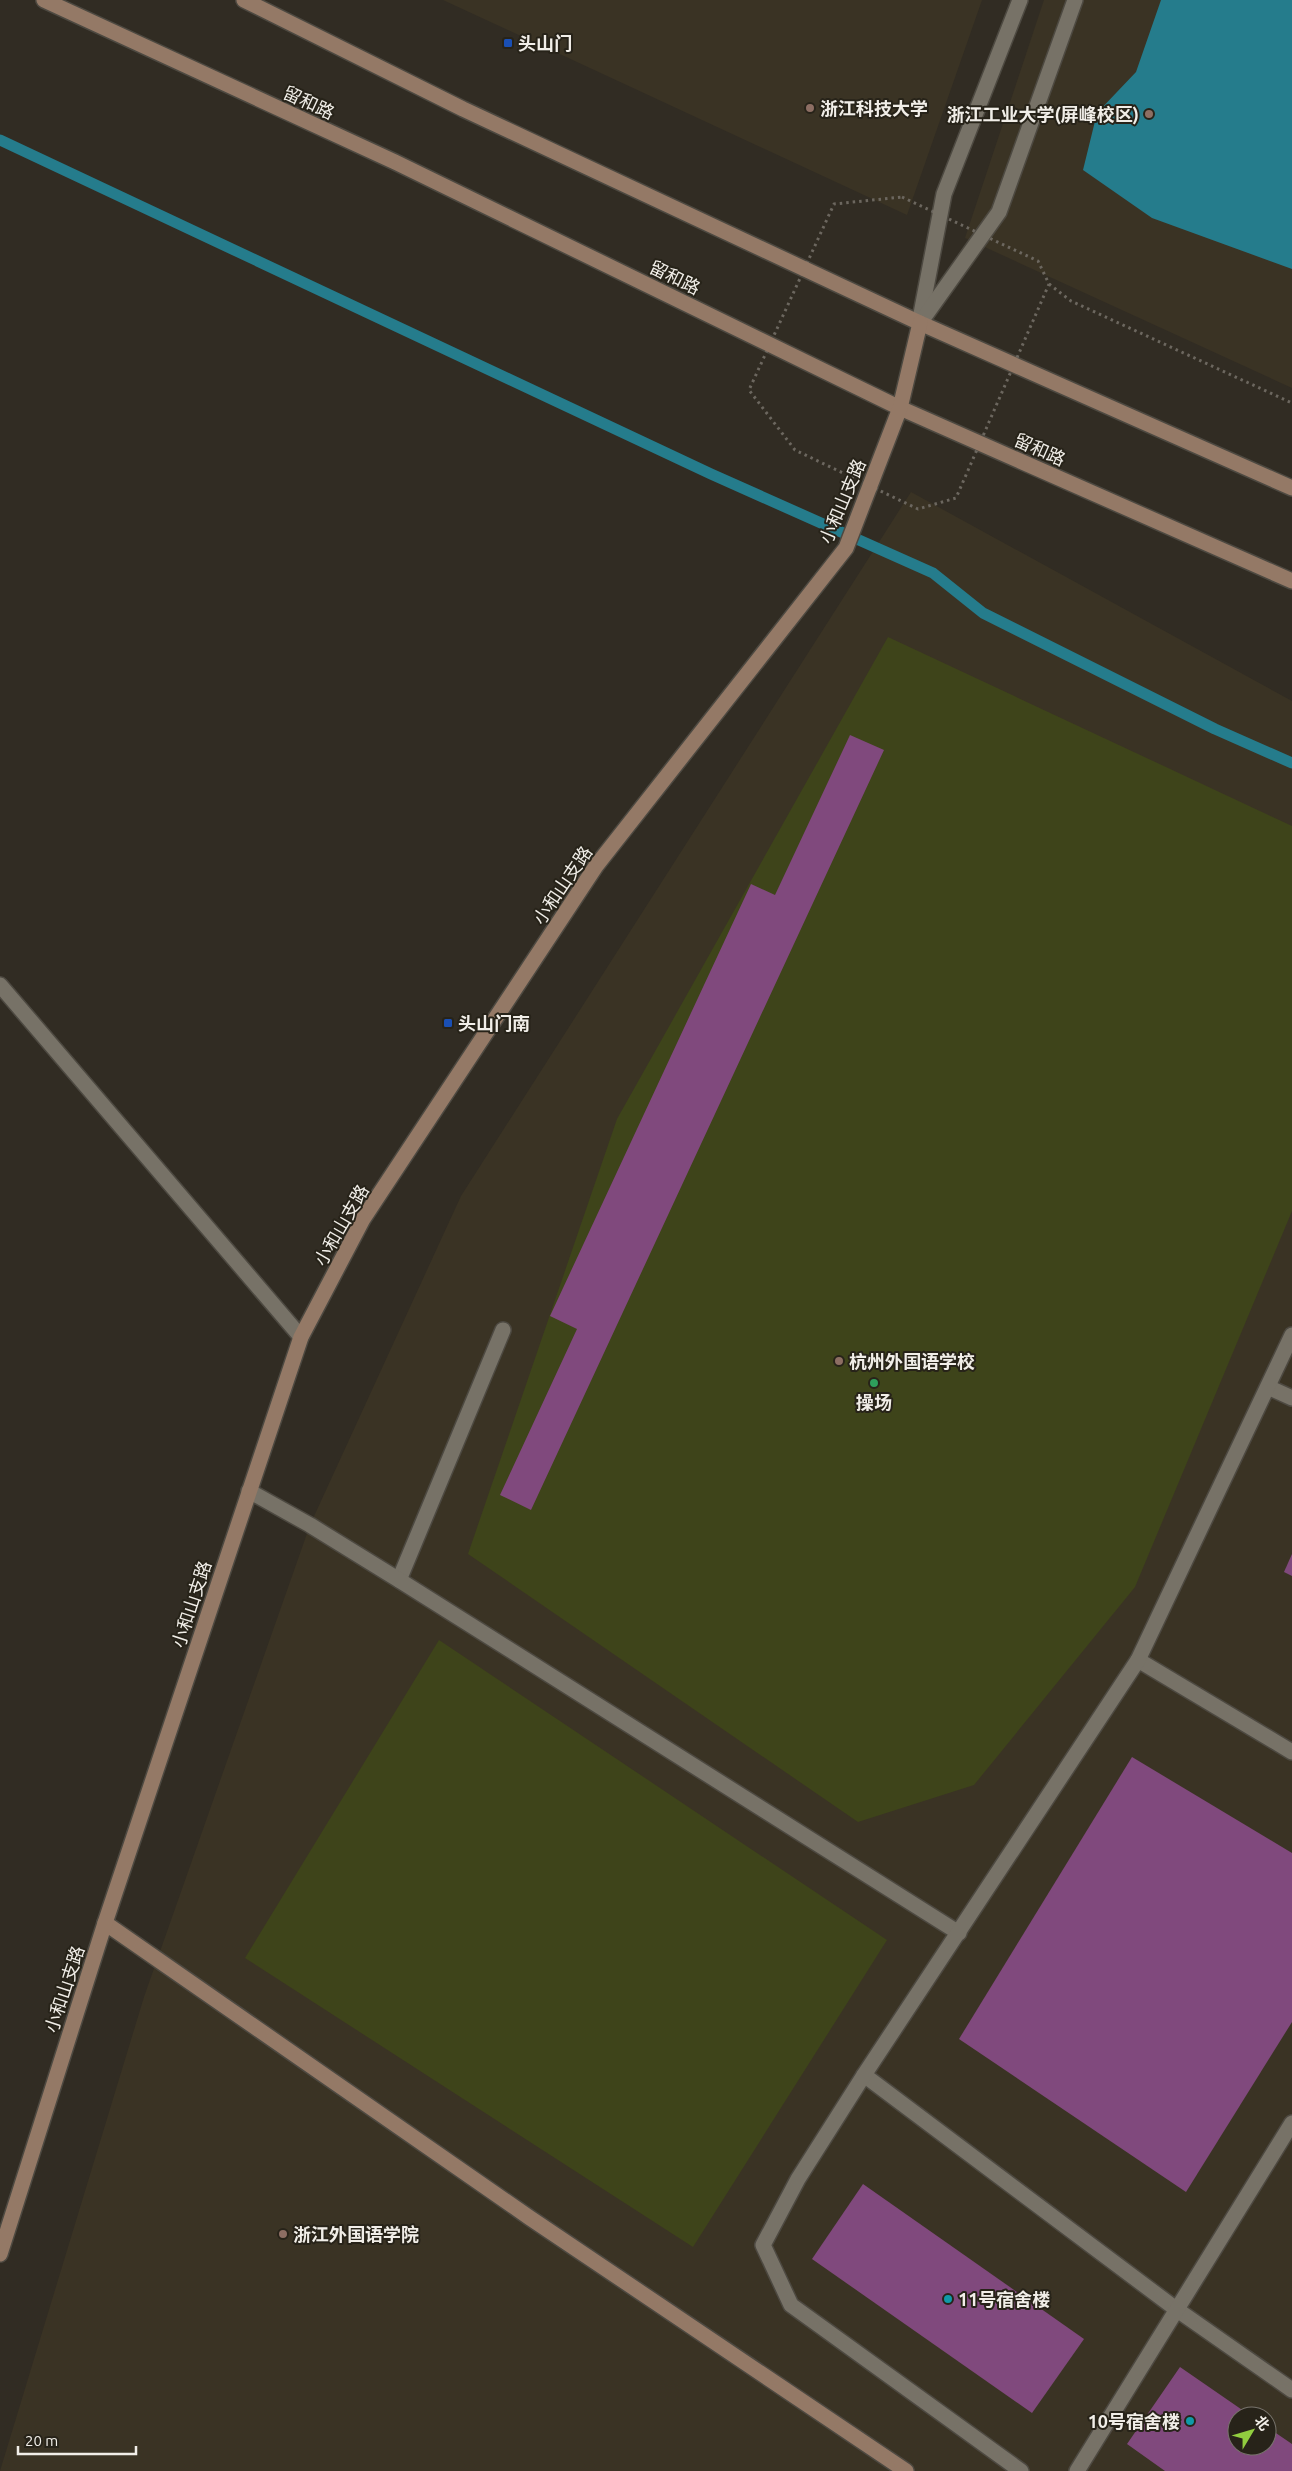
<svg xmlns="http://www.w3.org/2000/svg" width="1292" height="2471" font-family="Ubuntu,'Noto Sans SC',sans-serif">
<style>
.built{fill:#3a3324;fill-rule:evenodd}
.green{fill:#3e441a}
.water{fill:#257c8c}
.lines{fill:none;stroke-linecap:round;stroke-linejoin:round}
.stream{stroke:#257c8c;stroke-width:11}
.building{fill:#80497d}
.lane-casing{stroke:#4d4941;stroke-width:18}
.street-casing{stroke:#4d4941;stroke-width:18}
.secondary-casing{stroke:#4d4941;stroke-width:18}
.path{stroke:#6c675f;stroke-width:3;stroke-dasharray:2.5 4;stroke-linecap:butt}
.lane{stroke:#777267;stroke-width:15}
.street{stroke:#777267;stroke-width:15}
.secondary{stroke:#947966;stroke-width:15}
.transit-dot{fill:#1a4fb4;stroke:#272319;stroke-width:2}
.education-dot{fill:#8d6e63;stroke:#272319;stroke-width:2}
.leisure-dot{fill:#2e9e5b;stroke:#272319;stroke-width:2}
.culture-dot{fill:#0f9aa8;stroke:#272319;stroke-width:2}
.labels{text-anchor:middle;dominant-baseline:central;stroke-width:4;stroke-linejoin:round;paint-order:stroke}
.poi-label{font-size:18px;font-weight:bold;fill:#f1eee8;stroke:#272319;text-anchor:start}
.street-label{font-size:18px;fill:#f1eee8;stroke:#272319}
</style>
<rect width="100%" height="100%" fill="#312c23"/>
<!-- built -->
<g class="built">
<polygon points="443,0 982,0 907,215"/>
<polygon points="1044,0 1292,0 1292,388 965,238"/>
<path d="M911,492l381,209v1770h-1292l144,-474 166,-472 151,-329zM1237,2416h30v30h-30z"/>
</g>
<!-- green -->
<g class="green">
<polygon points="888,637 1292,826 1292,1211 1135,1587 974,1785 858,1822 468,1554 617,1119"/>
<polygon points="439,1640 887,1940 693,2247 245,1958"/>
</g>
<!-- water -->
<polygon class="water" points="1161,0 1292,0 1292,269 1152,218 1083,170 1097,113 1136,72"/>
<g class="lines">
<!-- stream -->
<polyline class="stream" points="0,140 711,474 933,573 983,613 1215,729 1292,763"/>
</g>
<!-- building -->
<g class="building">
<polygon points="850,735 884,750 531,1510 500,1495 577,1329 550,1316 751,884 775,895"/>
<polygon points="1292,1554 1292,1576 1284,1572"/>
<polygon points="1132,1757 1292,1853 1292,2022 1186,2192 959,2039"/>
<polygon points="863,2184 1084,2339 1032,2413 812,2259"/>
<polygon points="1180,2367 1251,2416 1237,2416 1237,2446 1267,2446 1267,2427 1292,2444 1292,2471 1165,2471 1127,2444"/>
</g>
<g class="lines">
<!-- lane casing -->
<g class="lane-casing">
<g id="lane">
<polyline points="920,319 944,194 1020,0"/>
<polyline points="920,323 999,212 1075,0"/>
<polyline points="1268,1387 1292,1398"/>
<polyline points="399,1580 503,1330"/>
<polyline points="1138,1660 1292,1752"/>
<polyline points="864,2075 1176,2309 1292,2390"/>
<polyline points="1077,2471 1292,2123"/>
</g>
</g>
<!-- street casing -->
<g class="street-casing">
<g id="street">
<polyline points="0,985 301,1337"/>
<polyline points="249,1491 310,1525 399,1580 959,1933"/>
<polyline points="1021,2471 791,2305 763,2245 798,2179 864,2075 1138,1660 1292,1335"/>
</g>
</g>
<!-- secondary casing -->
<g class="secondary-casing">
<g id="secondary">
<polyline points="44,0 395,162 900,408 1292,581"/>
<polyline points="244,0 463,109 920,323 1292,488"/>
<polyline points="105,1923 530,2218 906,2471"/>
<polyline points="0,2254 105,1923 301,1337 363,1219 596,866 846,548 900,408 920,323"/>
</g>
</g>
<!-- path -->
<g class="path">
<polygon points="902,197 1038,261 1049,284 956,498 918,509 795,450 749,390 834,204"/>
<polyline points="1049,284 1071,301 1292,403"/>
</g>
<!-- lane -->
<use href="#lane" class="lane"/>
<!-- street -->
<use href="#street" class="street"/>
<!-- secondary -->
<use href="#secondary" class="secondary"/>
</g>
<!-- markers -->
<g class="transit-dot">
<rect x="503" y="38" width="10" height="10" rx="2.5"/>
<rect x="443" y="1018" width="10" height="10" rx="2.5"/>
</g>
<g class="education-dot">
<circle cx="810" cy="108" r="5"/>
<circle cx="1149" cy="114" r="5"/>
<circle cx="839" cy="1361" r="5"/>
<circle cx="283" cy="2234" r="5"/>
</g>
<circle class="leisure-dot" cx="874" cy="1383" r="5"/>
<g class="culture-dot">
<circle cx="948" cy="2299" r="5"/>
<circle cx="1190" cy="2421" r="5"/>
</g>
<g class="labels">
<!-- poi labels -->
<g class="poi-label">
<text x="518" y="43">头山门</text>
<text x="820" y="108">浙江科技大学</text>
<text x="1139" y="114" text-anchor="end">浙江工业大学(屏峰校区)</text>
<text x="458" y="1023">头山门南</text>
<text x="849" y="1361">杭州外国语学校</text>
<text x="874" y="1402" text-anchor="middle">操场</text>
<text x="293" y="2234">浙江外国语学院</text>
<text x="958" y="2299">11号宿舍楼</text>
<text x="1180" y="2421" text-anchor="end">10号宿舍楼</text>
</g>
<!-- street labels -->
<g class="street-label">
<text transform="translate(309 102) rotate(25)">留和路</text>
<text transform="translate(675 277) rotate(26)">留和路</text>
<text transform="translate(1040 449) rotate(24)">留和路</text>
<text transform="translate(842 501) rotate(-67)">小和山支路</text>
<text transform="translate(562 885) rotate(-56)">小和山支路</text>
<text transform="translate(341 1225) rotate(-60)">小和山支路</text>
<text transform="translate(191 1604) rotate(-72)">小和山支路</text>
<text transform="translate(64 1989) rotate(-72)">小和山支路</text>
</g>
</g>
<!-- north arrow -->
<g transform="translate(1252 2431) rotate(52)"><circle r="24" fill="#272319" stroke="#78746c"/>
<path d="M0-4L9 19L0 12L-9 19Z" fill="#91cd3f"/>
<text y="-8" font-size="14" font-weight="bold" text-anchor="middle" fill="#f1eee8">北</text>
</g>
<!-- scale -->
<path d="M18 2446v8h118v-8" fill="none" stroke="#f1eee8" stroke-width="2.5"/>
<text x="25" y="2446" font-size="15" fill="#f1eee8" stroke="#272319" stroke-width="4" paint-order="stroke">20 m</text>
</svg>
